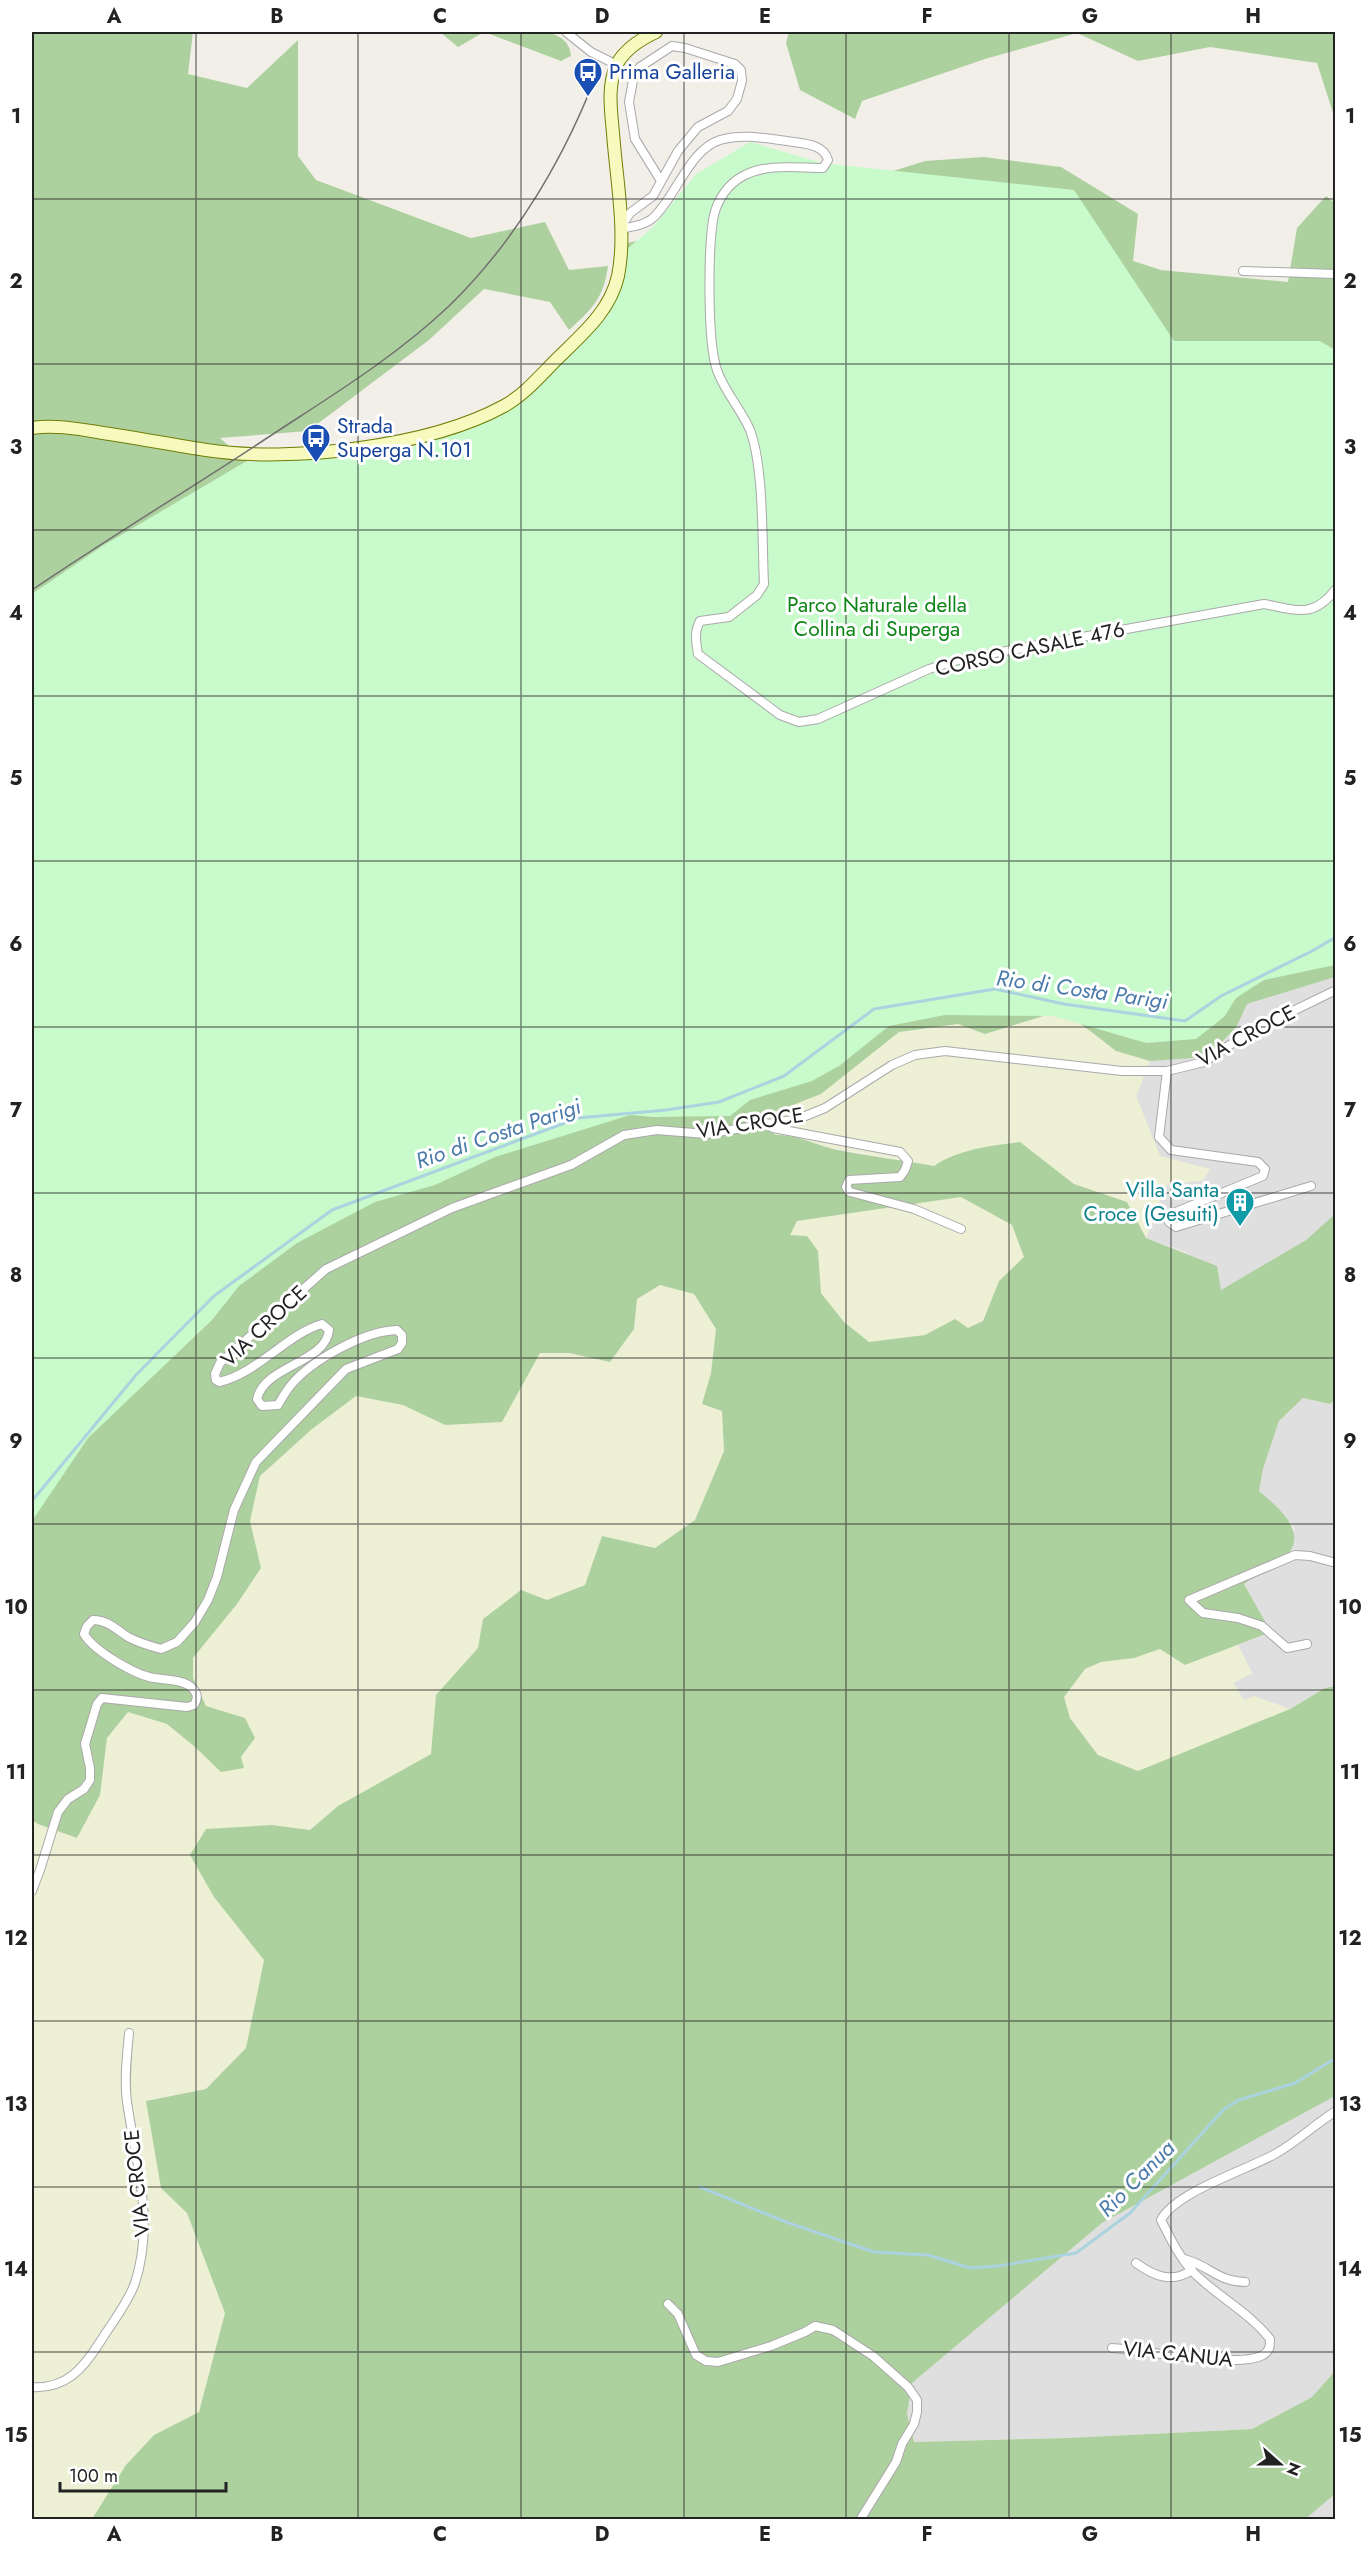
<svg xmlns="http://www.w3.org/2000/svg" width="1367" height="2551" font-family="Jost,sans-serif">
<style>
.residential{fill:#e0dfdf}
.farmland{fill:#eef0d5}
.forest{fill:#add19e;fill-rule:evenodd}
.park{fill:#c8facc}
.lines{fill:none;stroke-linecap:round;stroke-linejoin:round}
.stream{stroke:#aad3df;stroke-width:3}
.street-casing{stroke:#a9a9a9;stroke-width:10}
.secondary-casing{stroke:#707d05;stroke-width:14}
.street{stroke:#fff;stroke-width:8}
.secondary{stroke:#f7fabf;stroke-width:12}
.tram{stroke:#707070;stroke-width:1.5}
.grid{fill:none;stroke:#222;stroke-width:1.5;stroke-opacity:0.55}
.labels{text-anchor:middle;dominant-baseline:central;stroke-width:6;stroke-linejoin:round;paint-order:stroke}
.transit-label{font-size:21px;fill:#164399;stroke:#fff;text-anchor:start}
.park-label{font-size:21px;fill:#0c8416;stroke:#fff}
.street-label{font-size:21px;fill:#222;stroke:#fff}
.culture-label{font-size:21px;fill:#0d838f;stroke:#fff;text-anchor:end}
.water-label{font-size:22px;font-style:italic;fill:#4a7aab;stroke:#fff}
.neatline{fill:none;stroke:#222;stroke-width:2}
.grid-label{font-size:20px;text-anchor:middle;font-weight:bold;fill:#222}
</style>
<rect width="100%" height="100%" fill="#f2efe9"/>
<!-- residential -->
<g class="residential">
<polygon points="1335,977 1335,1214 1306,1240 1221,1291 1187,1253 1146,1238 1166,1185 1203,1180 1210,1170 1160,1157 1136,1096 1150,1061 1208,1056 1237,1026 1247,1004"/>
<polygon points="1303,1398 1330,1404 1335,1400 1335,1686 1325,1688 1290,1709 1254,1697 1244,1701 1233,1683 1252,1673 1238,1645 1271,1632 1244,1584 1253,1576 1295,1529 1277,1508 1259,1491 1263,1469 1279,1421"/>
<polygon points="1335,2096 1335,2371 1312,2397 1252,2429 1068,2438 914,2442 907,2414 912,2383 1102,2223"/>
<polygon points="1335,2494 1335,2519 1304,2519"/>
</g>
<!-- farmland -->
<g class="farmland">
<polygon points="1063,1010 1116,1051 1150,1061 1136,1096 1160,1156 1210,1169 1203,1180 1166,1185 1146,1238 1127,1202 1074,1184 1020,1143 950,1156 934,1166 836,1149 815,1144 795,1135 775,1135 762,1117 821,1094 899,1032 958,1024 986,1034"/>
<polygon points="961,1197 1012,1225 1024,1257 999,1281 983,1320 968,1328 955,1319 926,1335 869,1342 844,1322 820,1293 818,1251 790,1235 797,1221"/>
<polygon points="660,1285 694,1294 716,1329 711,1373 702,1404 722,1411 724,1451 695,1520 655,1548 602,1536 585,1585 547,1600 521,1590 484,1619 478,1648 436,1695 432,1754 338,1806 310,1830 272,1825 207,1829 214,1897 264,1960 246,2048 206,2089 147,2100 161,2187 187,2213 225,2313 199,2412 154,2435 126,2465 92,2519 32,2519 32,1820 38,1824 100,1795 107,1738 128,1712 167,1724 195,1747 221,1771 241,1758 255,1738 244,1718 206,1706 193,1678 192,1658 237,1604 261,1568 250,1521 260,1476 312,1429 356,1396 403,1405 445,1425 540,1353 569,1353 610,1362 634,1329 637,1299"/>
<polygon points="1238,1645 1252,1673 1233,1683 1244,1700 1254,1696 1290,1709 1138,1771 1098,1755 1070,1717 1064,1697 1085,1669 1101,1662 1134,1658 1160,1649 1185,1665"/>
</g>
<!-- forest -->
<g class="forest">
<path d="M32,32h161l-5,42 59,14 51,-48v116l18,24 155,58 74,-16 24,48 39,-4c-4,32 -16,43 -39,64l-19,-28 -66,-13 -55,51 -121,91 -88,7 35,31 37,46 215,-97 108,-96 12,-53v-26l25,-5 683,454v285l-88,27 -10,22 -29,31 -58,4 -34,-10 -53,-41 -78,24 -27,-10 -59,8 -78,62 -59,23 13,18c24,0 35,8 58,14 33,7 68,11 101,17 25,-17 56,-20 86,-24l54,42 53,18 19,36 71,28 4,24 85,-50 29,-26v186l-5,4 -27,-6 -24,23 -16,48 -4,22c16,14 45,36 32,59 -3,5 -5,12 -10,14 -13,8 -26,11 -37,20l27,48 -86,33 -25,-16 -26,9 -33,4 -16,7 -21,28 6,21 28,37 40,16 152,-62 35,-21 10,-2v410l-233,127 -190,160 -5,31 7,28 154,-4 184,-9 60,-32 23,-26v123l-31,26 -1212,-1 34,-54 28,-30 45,-23 26,-99 -38,-100 -26,-25 -15,-87 60,-12 40,-41 18,-88 -50,-63 -24,-42 16,-26 66,-4 38,5 28,-24 93,-52 5,-59 42,-47 5,-29 38,-29 26,10 38,-15 17,-49 53,12 40,-28 29,-69 -2,-40 -20,-7 9,-31 5,-44 -22,-35 -34,-9 -23,14 -3,30 -24,33 -41,-9h-29l-38,69 -57,3 -42,-20 -47,-9 -44,33 -52,47 -10,45 11,47 -24,36 -44,54v20l13,28 39,12 10,20 -14,19 3,11 -23,4 -26,-25 -28,-23 -39,-12 -21,26 -7,57 -23,43 -39,-14 -6,-4zM961,1197l51,28 12,32 -25,24 -16,40 -15,7 -13,-9 -30,16 -56,7 -25,-20 -23,-29 -3,-42 -11,-15 -17,-1 7,-14z"/>
<polygon points="440,32 484,32 458,47"/>
<path d="M484,32c26,-1 85,-11 87,24l-10,5z"/>
<polygon points="789,32 1335,32 1335,119 1317,63 1210,47 1138,61 1077,33 985,59 862,101 855,119 800,90 786,43"/>
<polygon points="984,157 1061,167 1138,214 1133,261 1161,270 1288,282 1297,228 1326,196 1336,204 1335,408 1310,415 852,184 925,161"/>
</g>
<!-- park -->
<polygon class="park" points="750,142 822,163 1074,190 1174,341 1320,341 1335,350 1335,965 1264,980 1236,998 1224,1017 1196,1039 1146,1043 1053,1016 945,1015 889,1026 839,1066 812,1081 750,1100 730,1116 653,1117 630,1115 495,1157 435,1185 375,1202 297,1243 239,1286 212,1320 88,1438 32,1521 32,594 104,545 245,462 398,452 476,423 513,404 607,317 627,249 653,227 696,174"/>
<g class="lines">
<!-- stream -->
<g class="stream">
<polyline points="32,1501 136,1375 214,1296 332,1210 578,1118 666,1110 719,1102 784,1076 874,1009 995,989 1064,1004 1185,1021 1221,996 1312,951 1336,937"/>
<polyline points="700,2187 786,2222 874,2252 928,2255 970,2268 998,2266 1076,2253 1130,2213 1224,2109 1239,2100 1295,2083 1336,2058"/>
</g>
<!-- street casing -->
<g class="street-casing">
<g id="street">
<polyline points="566,32 591,52 617,65"/>
<polyline points="621,227 630,213 653,196 678,151 698,127 728,111 737,99 742,81 741,70 735,64 685,48 672,46 640,67 634,75 629,102 635,139 661,181"/>
<path d="M620,229c11,-2 26,-4 34,-12 22,-21 36,-68 66,-77 24,-7 50,-1 74,2 13,2 30,3 34,18l-5,8c-26,0 -56,-5 -80,8 -15,8 -25,23 -29,39 -6,29 -7,127 3,155 7,21 24,39 33,60 14,37 12,112 14,154l-7,11 -28,22 -29,4c-6,11 -4,21 -2,33l82,61 19,7 19,-3 111,-50 33,-10 302,-55c33,6 49,15 72,-15"/>
<polyline points="1243,271 1336,274"/>
<polyline points="1167,1071 1159,1137 1171,1150 1258,1162 1265,1169 1263,1176 1171,1214 1169,1222 1176,1227 1311,1186"/>
<polyline points="766,1123 773,1128 900,1152 908,1161 905,1170 900,1177 849,1180 846,1187 850,1192 914,1209 961,1229"/>
<polyline points="1307,1644 1287,1648 1262,1626 1238,1618 1203,1613 1189,1600 1295,1555 1310,1556 1336,1563"/>
<path d="M32,1891l8,-21 18,-58 10,-13 16,-10 6,-9v-12l-5,-24 12,-40 5,-6 85,9 7,-2c5,-7 3,-14 -4,-19 -10,-7 -25,-6 -36,-8 -19,-3 -60,-27 -70,-44l3,-8 6,-6c15,0 24,10 35,17 11,6 22,9 33,12l16,-7 18,-20 13,-22 9,-23 17,-67 22,-48 90,-93 52,-20 4,-6v-8l-5,-5c-33,1 -85,30 -106,55 -5,6 -9,13 -13,20l-16,1 -5,-7c8,-34 69,-36 72,-69l-7,-6c-35,10 -64,49 -103,58l-3,-2 -1,-6 5,-11 106,-94 126,-61 119,-43 53,-30 33,-5 49,4 92,-15 27,-11 67,-43 23,-10 30,-4 177,20h45l37,-9 44,-29 88,-43"/>
<path d="M1184,2259c25,6 32,22 61,23"/>
<path d="M1136,2263c18,13 36,21 56,7"/>
<polyline points="668,2304 678,2314 696,2355 706,2361 718,2362 771,2346 805,2332 815,2326 833,2330 873,2356 908,2387 917,2400 917,2412 914,2424 902,2444 896,2462 860,2520"/>
<path d="M1112,2348c32,2 127,21 151,7 7,-4 7,-9 7,-16 -21,-27 -52,-42 -77,-67 -13,-14 -23,-34 -32,-52 14,-28 86,-50 114,-66 22,-12 40,-30 61,-43"/>
<path d="M32,2387c34,2 51,-18 68,-45 11,-18 28,-39 35,-59 20,-62 1,-119 -8,-181 -3,-22 0,-47 2,-69"/>
</g>
</g>
<!-- secondary casing -->
<g class="secondary-casing">
<path id="secondary" d="M32,428c25,-4 52,2 78,6 32,5 64,11 96,16 84,13 223,-3 298,-44 20,-11 36,-30 52,-46 25,-25 54,-48 62,-84 9,-44 -2,-99 -5,-143 -2,-22 -6,-48 4,-69 8,-15 24,-25 39,-32"/>
</g>
<!-- street -->
<use href="#street" class="street"/>
<!-- secondary -->
<use href="#secondary" class="secondary"/>
<!-- tram -->
<path class="tram" d="M32,590c75,-51 153,-98 229,-148 65,-43 131,-82 188,-136 68,-66 118,-152 151,-241"/>
</g>
<!-- grid -->
<path class="grid" d="M196,32v2488M358,32v2488M521,32v2488M684,32v2488M846,32v2488M1009,32v2488M1171,32v2488M32,199h1304M32,364h1304M32,530h1304M32,696h1304M32,861h1304M32,1027h1304M32,1193h1304M32,1358h1304M32,1524h1304M32,1690h1304M32,1855h1304M32,2021h1304M32,2187h1304M32,2352h1304"/>
<!-- icons -->
<defs>
<g id="bus-pin" transform="scale(1.5)"><path d="M0 17L-7.5 6A9.5 9.5 0 1 1 7.5 6Z" fill="#1a4fb4" stroke="#fff"/><path d="M-5-6H5V4H4V6H2V4H-2V6H-4V4H-5ZM-3.5-4V0h7V-4ZM-3.5 1.2v1.5H-2V1.2ZM2 1.2v1.5H3.5V1.2Z" fill="#fff"/></g>
<g id="building-pin" transform="scale(1.5)"><path d="M0 17L-7.5 6A9.5 9.5 0 1 1 7.5 6Z" fill="#0f9aa8" stroke="#fff"/><path d="M-4-6H4V6H1V3H-1V6H-4ZM-2.5-4.3h1.7v1.8h-1.7ZM.8-4.3h1.7v1.8H.8ZM-2.5-1h1.7V.8h-1.7ZM.8-1h1.7V.8H.8Z" fill="#fff"/></g>
</defs>
<g fill-rule="evenodd">
<use href="#bus-pin" x="588" y="72"/>
<use href="#bus-pin" x="316" y="438"/>
<use href="#building-pin" x="1240" y="1202"/>
</g>
<g class="labels">
<!-- transit labels -->
<g class="transit-label">
<text x="609" y="72">Prima Galleria</text>
<text x="337" y="426">Strada<tspan x="337" dy="24">Superga N.101</tspan></text>
</g>
<!-- park labels -->
<g class="park-label">
<text x="877" y="605">Parco Naturale della<tspan x="877" dy="24">Collina di Superga</tspan></text>
</g>
<!-- street labels -->
<g class="street-label">
<text transform="translate(1030 649) rotate(-12)">CORSO CASALE 476</text>
<text transform="translate(1246 1036) rotate(-28)">VIA CROCE</text>
<text transform="translate(750 1123) rotate(-9)">VIA CROCE</text>
<text transform="translate(264 1326) rotate(-43)">VIA CROCE</text>
<text transform="translate(137 2183) rotate(-96)">VIA CROCE</text>
<text transform="translate(1178 2354) rotate(6)">VIA CANUA</text>
</g>
<!-- culture labels -->
<g class="culture-label">
<text x="1219" y="1190">Villa Santa<tspan x="1219" dy="24">Croce (Gesuiti)</tspan></text>
</g>
<!-- water labels -->
<g class="water-label">
<text transform="translate(1082 989) rotate(8)">Rio di Costa Parigi</text>
<text transform="translate(498 1133) rotate(-19)">Rio di Costa Parigi</text>
<text transform="translate(1136 2178) rotate(-45)">Rio Canua</text>
</g>
</g>
<!-- border -->
<rect width="1367" height="2551" fill="none" stroke="#ffffff" stroke-width="66"/>
<!-- north arrow -->
<g transform="translate(1280 2464) rotate(111)" stroke="#ffffff" stroke-width="4.5" paint-order="stroke">
<path d="M0-4.5L10 22L0 15L-10 22Z" fill="#222222"/>
<text y="-9" font-size="16" font-weight="bold" text-anchor="middle" fill="#222222">N</text>
</g>
<!-- scale -->
<path d="M60 2482v9h166v-9" fill="none" stroke="#222222" stroke-width="3"/>
<text x="69" y="2482" font-size="18" fill="#222222" stroke="#ffffff" stroke-width="4.5" paint-order="stroke">100 m</text>
<rect x="33" y="33" width="1301" height="2485" class="neatline"/>
<g class="grid-label">
<text x="114" y="23">A</text>
<text x="277" y="23">B</text>
<text x="440" y="23">C</text>
<text x="602" y="23">D</text>
<text x="765" y="23">E</text>
<text x="927" y="23">F</text>
<text x="1090" y="23">G</text>
<text x="1253" y="23">H</text>
<text x="16" y="123">1</text>
<text x="1350" y="123">1</text>
<text x="16" y="288">2</text>
<text x="1350" y="288">2</text>
<text x="16" y="454">3</text>
<text x="1350" y="454">3</text>
<text x="16" y="620">4</text>
<text x="1350" y="620">4</text>
<text x="16" y="785">5</text>
<text x="1350" y="785">5</text>
<text x="16" y="951">6</text>
<text x="1350" y="951">6</text>
<text x="16" y="1117">7</text>
<text x="1350" y="1117">7</text>
<text x="16" y="1282">8</text>
<text x="1350" y="1282">8</text>
<text x="16" y="1448">9</text>
<text x="1350" y="1448">9</text>
<text x="16" y="1614">10</text>
<text x="1350" y="1614">10</text>
<text x="16" y="1779">11</text>
<text x="1350" y="1779">11</text>
<text x="16" y="1945">12</text>
<text x="1350" y="1945">12</text>
<text x="16" y="2111">13</text>
<text x="1350" y="2111">13</text>
<text x="16" y="2276">14</text>
<text x="1350" y="2276">14</text>
<text x="16" y="2442">15</text>
<text x="1350" y="2442">15</text>
<text x="114" y="2541">A</text>
<text x="277" y="2541">B</text>
<text x="440" y="2541">C</text>
<text x="602" y="2541">D</text>
<text x="765" y="2541">E</text>
<text x="927" y="2541">F</text>
<text x="1090" y="2541">G</text>
<text x="1253" y="2541">H</text>
</g>
</svg>
